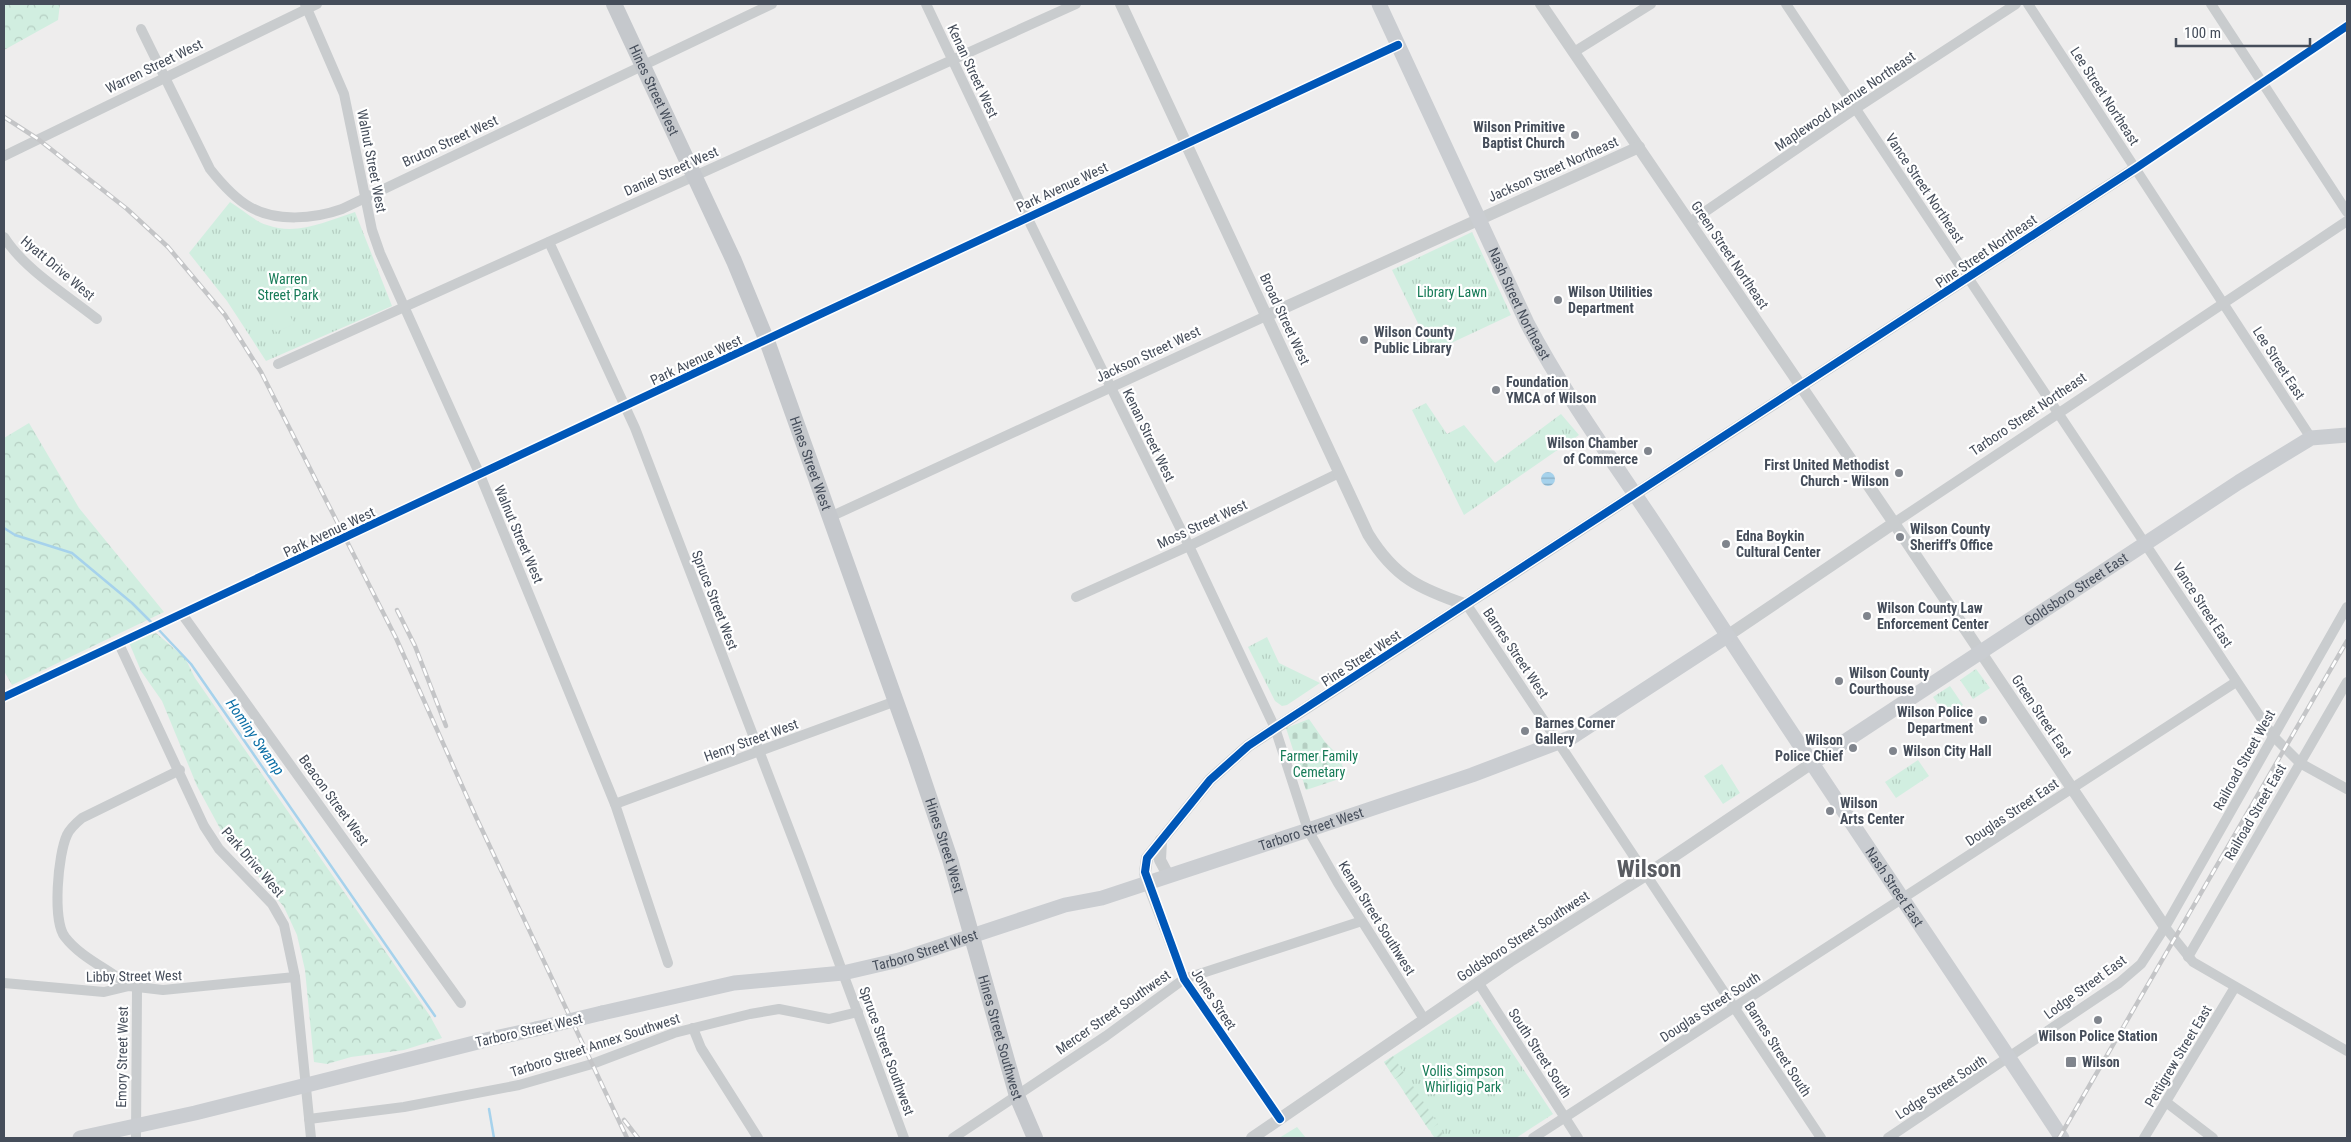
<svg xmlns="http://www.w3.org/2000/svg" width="2351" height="1142" font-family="'Roboto Condensed',sans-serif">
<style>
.grass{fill:url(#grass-tufts)}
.forest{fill:url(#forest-crowns)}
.cemetery{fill:url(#cemetery-stones)}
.garden{fill:url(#garden-furrows)}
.pitch{fill:#d1eee0}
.water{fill:url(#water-rules)}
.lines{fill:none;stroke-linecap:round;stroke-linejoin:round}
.stream{stroke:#a6d2ec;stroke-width:2.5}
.minor{stroke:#c9ccce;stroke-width:10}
.tertiary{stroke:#c9ccce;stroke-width:12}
.secondary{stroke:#cacdd1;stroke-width:15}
.primary{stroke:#c5c8cc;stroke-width:16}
.rail-casing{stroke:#c4c5c7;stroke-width:4.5}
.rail{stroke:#fff;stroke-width:2.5;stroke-dasharray:8;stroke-linecap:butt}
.secondary-bridge{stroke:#cacdd1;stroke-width:15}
.cycleway-casing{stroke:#fff;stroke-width:11}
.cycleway{stroke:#0057b8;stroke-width:8}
.poi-dot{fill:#80858d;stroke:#fff;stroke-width:2}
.labels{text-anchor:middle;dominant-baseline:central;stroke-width:4.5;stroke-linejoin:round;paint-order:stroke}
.street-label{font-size:14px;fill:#454d5a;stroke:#fff}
.poi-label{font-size:14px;font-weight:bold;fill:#454d5a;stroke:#fff;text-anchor:start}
.park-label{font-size:14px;fill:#167b57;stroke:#fff}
.water-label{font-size:15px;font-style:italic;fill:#0c6fa6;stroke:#fff}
.town-label{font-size:24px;font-weight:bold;fill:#595c62;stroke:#fff}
</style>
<defs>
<pattern id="grass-tufts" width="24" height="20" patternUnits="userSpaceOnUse" patternTransform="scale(1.25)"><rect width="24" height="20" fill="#d1eee0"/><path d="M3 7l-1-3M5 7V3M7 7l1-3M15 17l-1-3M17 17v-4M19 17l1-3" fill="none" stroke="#b5cec2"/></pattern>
<pattern id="forest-crowns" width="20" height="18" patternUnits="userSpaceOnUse" patternTransform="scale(1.25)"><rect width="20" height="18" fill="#d1eee0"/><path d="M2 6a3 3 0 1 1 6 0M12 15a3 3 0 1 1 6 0" fill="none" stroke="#b5cec2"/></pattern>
<pattern id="cemetery-stones" width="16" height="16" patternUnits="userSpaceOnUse" patternTransform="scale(1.25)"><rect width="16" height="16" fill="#d1eee0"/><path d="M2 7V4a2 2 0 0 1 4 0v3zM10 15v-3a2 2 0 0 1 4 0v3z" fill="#b5cec2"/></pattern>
<pattern id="garden-furrows" width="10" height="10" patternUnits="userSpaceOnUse" patternTransform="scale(1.25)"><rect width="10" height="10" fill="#d1eee0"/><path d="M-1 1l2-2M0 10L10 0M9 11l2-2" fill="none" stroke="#b5cec2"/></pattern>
<pattern id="water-rules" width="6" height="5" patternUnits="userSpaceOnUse" patternTransform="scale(1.25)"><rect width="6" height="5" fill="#a6d2ec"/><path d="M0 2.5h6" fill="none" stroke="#89adc2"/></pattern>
</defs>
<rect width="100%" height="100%" fill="#eeeded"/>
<!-- grass -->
<g class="grass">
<path d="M230,202c12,7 24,19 37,23 30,11 60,-4 88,-13l37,94 -126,55 -39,-60 -38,-48z"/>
<polygon points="1472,232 1511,315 1432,352 1392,270"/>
<polygon points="1426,403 1447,434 1464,425 1495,463 1561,414 1579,435 1464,515 1412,410"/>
<polygon points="1267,637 1279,663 1320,683 1287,705 1282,706 1275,701 1248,647"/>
<polygon points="1976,669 1990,688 1973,699 1960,680"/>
<polygon points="1950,686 1963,705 1946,716 1933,697"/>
<polygon points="1918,760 1929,776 1896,798 1885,782"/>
<polygon points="1722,764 1740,793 1723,804 1704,776"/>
<polygon points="1478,1001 1553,1114 1516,1138 1435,1138 1384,1062"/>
</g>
<!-- forest -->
<g class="forest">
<polygon points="4,4 60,4 58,20 4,50"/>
<polygon points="29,423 79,508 164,612 12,685 4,671 4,438"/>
<polygon points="156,633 185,658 195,678 367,925 430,1016 442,1038 404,1050 351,1057 327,1064 314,1062 305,970 297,935 284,907 223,834 197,786 162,701 141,671 128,640"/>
</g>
<!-- cemetery -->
<polygon class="cemetery" points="1309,719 1325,742 1340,757 1345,777 1306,790 1286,728"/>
<!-- garden -->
<g class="garden">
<polygon points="1393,1056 1404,1073 1395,1079 1384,1062"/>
<polygon points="1413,1086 1438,1124 1429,1130 1404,1092"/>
<polygon points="1439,1127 1446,1138 1435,1138 1431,1133"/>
</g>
<!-- pitch -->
<g class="pitch">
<polygon points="282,299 294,324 276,332 264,307"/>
<polygon points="1297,1127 1306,1138 1279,1138"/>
</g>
<!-- water -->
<circle class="water" cx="1548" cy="479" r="7"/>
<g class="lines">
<!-- stream -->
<g class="stream">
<polyline points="4,528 15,535 72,553 132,603 153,624"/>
<polyline points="157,628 191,664 435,1016"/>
<polyline points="489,1109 494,1138"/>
</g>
<!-- minor -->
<g class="minor">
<polyline points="305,4 344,94 372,230 380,253 480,475 615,804 668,963"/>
<polyline points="926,4 1027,217 1189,546 1275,728 1308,830 1338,883 1424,1019"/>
<polyline points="1786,4 2273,736 2300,763 2347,789"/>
<polyline points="2028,4 2311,438"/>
<polyline points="2211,4 2347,212"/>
<path d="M141,29l69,140c11,14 24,29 40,38 26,15 64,12 92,2l430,-205"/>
<polyline points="1574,52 1651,4"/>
<polyline points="4,156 317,4"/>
<polyline points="2136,168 2347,26"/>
<polyline points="1690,222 1855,109 2016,4"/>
<path d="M4,237c20,32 63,58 93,82"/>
<polyline points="549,242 635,428 801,860 904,1138"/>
<polyline points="278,364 1076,4"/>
<polyline points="830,517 1266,316"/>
<polyline points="1894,523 2347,221"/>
<polyline points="1076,597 1189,546 1339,473"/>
<polyline points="1467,605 1821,1138"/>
<polyline points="182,614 461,1003"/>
<polyline points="119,644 204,826 219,849 272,904 284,925 295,977 311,1138"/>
<path d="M4,697c465,-215 928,-438 1394,-652"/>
<polyline points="615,804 896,701"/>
<polyline points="1147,883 1184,979 1280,1119"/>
<polyline points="2165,927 2193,962 2347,1051"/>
<polyline points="2188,957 2347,682"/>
<polyline points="1478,982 1578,1138"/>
<polyline points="4,983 104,992 129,986 163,990 295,977"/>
<path d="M129,986c-20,-17 -48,-28 -64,-49 -13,-16 -7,-83 2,-102 3,-7 9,-12 15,-17l98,-48"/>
<polyline points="693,1028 701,1048 758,1138"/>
<polyline points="2166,1102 2213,1138"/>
<polyline points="309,1119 404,1107 519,1085 592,1064 674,1033 750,1014 779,1009 829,1019 858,1012"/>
<polyline points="136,1138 137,989"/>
<polyline points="953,1138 1106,1036 1184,979 1362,921"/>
<polyline points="1533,1138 2236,682"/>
<polyline points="1888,1138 2119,983 2141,964 2165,927 2347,607"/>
<polyline points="2144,1138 2235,987"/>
</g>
<!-- tertiary -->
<g class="tertiary">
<path d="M1121,4l247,530c27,44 52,55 99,71"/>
<polyline points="1541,4 1894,523 2165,927"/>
<polyline points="1266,316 1639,147"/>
<polyline points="1727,636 1894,523"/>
<polyline points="1161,840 1160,860 1168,875"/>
<polyline points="1147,883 1145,872 1147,858 1210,780 1248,746 2136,168"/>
<polyline points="1252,1138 1510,961 1646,875 1812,763"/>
</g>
<!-- secondary -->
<g class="secondary">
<path id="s1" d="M1379,4l148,319c42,80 96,151 145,227 127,198 261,392 390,588"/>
<path id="s2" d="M1812,763l427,-281 72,-44 36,-3"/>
<path id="s3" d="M602,1013l132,-30 109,-10 56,-13 166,-55 37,-7 206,-68 164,-55 100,-38 155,-101"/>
<polyline points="80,1138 195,1113 490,1039 536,1029"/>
</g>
<!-- primary -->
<path class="primary" id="s4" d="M614,4l120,257 33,80 148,414 35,104 67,237 18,42"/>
<!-- rail casing -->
<g class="rail-casing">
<g id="rail">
<polyline points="4,117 38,139 127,209 168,247 225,315 261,372 396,638 476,817 627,1138"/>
<polyline points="397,610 415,646 446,726"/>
<polyline points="624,1120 638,1138"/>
<polyline points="2059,1138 2347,641"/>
</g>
</g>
<!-- rail -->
<use href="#rail" class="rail"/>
<!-- secondary-bridge -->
<polyline class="secondary-bridge" points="536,1029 602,1013"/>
<!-- cycleway casing -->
<g class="cycleway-casing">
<g id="cycleway">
<path d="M4,697c465,-215 928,-438 1394,-652"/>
<polyline points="1280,1119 1184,979 1145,872 1147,858 1210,780 1248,746 1275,728 2136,168 2347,26"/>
</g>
</g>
<!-- cycleway -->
<use href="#cycleway" class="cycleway"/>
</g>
<!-- markers -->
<g class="poi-dot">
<circle cx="1575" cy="135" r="5"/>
<circle cx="1558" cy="300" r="5"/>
<circle cx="1364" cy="340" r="5"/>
<circle cx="1496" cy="390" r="5"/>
<circle cx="1648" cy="451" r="5"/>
<circle cx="1899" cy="473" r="5"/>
<circle cx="1900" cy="537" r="5"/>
<circle cx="1726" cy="544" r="5"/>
<circle cx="1867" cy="616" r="5"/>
<circle cx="1839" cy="681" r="5"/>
<circle cx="1983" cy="720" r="5"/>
<circle cx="1525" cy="731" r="5"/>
<circle cx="1853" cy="748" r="5"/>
<circle cx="1893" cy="751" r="5"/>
<circle cx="1830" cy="811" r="5"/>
<circle cx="2098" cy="1020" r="5"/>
<rect x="2065" y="1056" width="12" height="12" rx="2.5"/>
</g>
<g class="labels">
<!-- street labels -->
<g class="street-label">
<text transform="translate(154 66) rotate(-26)">Warren Street West</text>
<text transform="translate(973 71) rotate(65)">Kenan Street West</text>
<text stroke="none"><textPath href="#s4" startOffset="95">Hines Street West</textPath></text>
<text transform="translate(2105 96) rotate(57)">Lee Street Northeast</text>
<text transform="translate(1845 101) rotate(-34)">Maplewood Avenue Northeast</text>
<text transform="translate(450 141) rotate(-25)">Bruton Street West</text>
<text transform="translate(372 161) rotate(79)">Walnut Street West</text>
<text transform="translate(1553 169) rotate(-24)">Jackson Street Northeast</text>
<text transform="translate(671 171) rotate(-24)">Daniel Street West</text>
<text transform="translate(1062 187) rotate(-25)">Park Avenue West</text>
<text transform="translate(1925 188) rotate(56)">Vance Street Northeast</text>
<text transform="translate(1986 251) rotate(-34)">Pine Street Northeast</text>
<text transform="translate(1730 255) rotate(56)">Green Street Northeast</text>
<text transform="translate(58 268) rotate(40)">Hyatt Drive West</text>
<text stroke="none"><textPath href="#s1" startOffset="331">Nash Street Northeast</textPath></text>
<text transform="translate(1285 319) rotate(65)">Broad Street West</text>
<text transform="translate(1148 354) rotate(-25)">Jackson Street West</text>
<text transform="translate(696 360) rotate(-25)">Park Avenue West</text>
<text transform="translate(2279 363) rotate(57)">Lee Street East</text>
<text transform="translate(2028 414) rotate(-34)">Tarboro Street Northeast</text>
<text transform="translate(1149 435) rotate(64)">Kenan Street West</text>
<text stroke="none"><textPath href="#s4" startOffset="500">Hines Street West</textPath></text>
<text transform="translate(1202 524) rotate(-25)">Moss Street West</text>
<text transform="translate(329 532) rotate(-25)">Park Avenue West</text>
<text transform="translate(519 534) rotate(67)">Walnut Street West</text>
<text stroke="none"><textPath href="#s2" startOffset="316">Goldsboro Street East</textPath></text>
<text transform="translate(715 600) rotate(69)">Spruce Street West</text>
<text transform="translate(2203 605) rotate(57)">Vance Street East</text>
<text transform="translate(1516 653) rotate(56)">Barnes Street West</text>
<text transform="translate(1361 658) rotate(-33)">Pine Street West</text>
<text transform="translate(2042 716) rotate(56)">Green Street East</text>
<text transform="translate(751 740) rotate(-20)">Henry Street West</text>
<text transform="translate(2244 760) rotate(-61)">Railroad Street West</text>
<text transform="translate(334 800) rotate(54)">Beacon Street West</text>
<text transform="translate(2012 812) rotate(-34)">Douglas Street East</text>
<text transform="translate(2255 812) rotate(-60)">Railroad Street East</text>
<text stroke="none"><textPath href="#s3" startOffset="735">Tarboro Street West</textPath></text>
<text stroke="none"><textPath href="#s4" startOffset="905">Hines Street West</textPath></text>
<text transform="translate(253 862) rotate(49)">Park Drive West</text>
<text stroke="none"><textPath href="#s1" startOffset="1025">Nash Street East</textPath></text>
<text transform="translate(1377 918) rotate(58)">Kenan Street Southwest</text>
<text transform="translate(1523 936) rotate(-33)">Goldsboro Street Southwest</text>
<text stroke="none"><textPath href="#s3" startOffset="330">Tarboro Street West</textPath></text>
<text transform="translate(134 976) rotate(-1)">Libby Street West</text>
<text transform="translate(2085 987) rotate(-36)">Lodge Street East</text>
<text transform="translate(1214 999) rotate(57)">Jones Street</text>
<text transform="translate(1710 1007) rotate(-33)">Douglas Street South</text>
<text transform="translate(1113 1012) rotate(-35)">Mercer Street Southwest</text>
<text transform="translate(529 1030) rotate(-13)">Tarboro Street West</text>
<text stroke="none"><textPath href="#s4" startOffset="1105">Hines Street Southwest</textPath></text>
<text transform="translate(595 1045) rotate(-18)">Tarboro Street Annex Southwest</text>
<text transform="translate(1778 1049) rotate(57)">Barnes Street South</text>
<text transform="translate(887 1051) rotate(70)">Spruce Street Southwest</text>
<text transform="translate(1540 1053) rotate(57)">South Street South</text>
<text transform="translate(2178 1056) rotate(-59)">Pettigrew Street East</text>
<text transform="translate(122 1057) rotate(-89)">Emory Street West</text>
<text transform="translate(1941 1087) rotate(-33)">Lodge Street South</text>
</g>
<!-- poi labels -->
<g class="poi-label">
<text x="1565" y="127" text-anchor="end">Wilson Primitive<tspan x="1565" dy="16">Baptist Church</tspan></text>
<text x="1568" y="292">Wilson Utilities<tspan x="1568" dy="16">Department</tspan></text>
<text x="1374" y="332">Wilson County<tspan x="1374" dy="16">Public Library</tspan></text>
<text x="1506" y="382">Foundation<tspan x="1506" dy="16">YMCA of Wilson</tspan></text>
<text x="1638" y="443" text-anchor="end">Wilson Chamber<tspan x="1638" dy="16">of Commerce</tspan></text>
<text x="1889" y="465" text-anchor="end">First United Methodist<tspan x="1889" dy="16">Church - Wilson</tspan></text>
<text x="1910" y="529">Wilson County<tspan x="1910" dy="16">Sheriff's Office</tspan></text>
<text x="1736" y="536">Edna Boykin<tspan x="1736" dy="16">Cultural Center</tspan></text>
<text x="1877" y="608">Wilson County Law<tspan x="1877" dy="16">Enforcement Center</tspan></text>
<text x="1849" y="673">Wilson County<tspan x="1849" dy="16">Courthouse</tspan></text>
<text x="1973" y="712" text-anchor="end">Wilson Police<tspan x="1973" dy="16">Department</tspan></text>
<text x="1535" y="723">Barnes Corner<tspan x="1535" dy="16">Gallery</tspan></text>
<text x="1843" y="740" text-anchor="end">Wilson<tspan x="1843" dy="16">Police Chief</tspan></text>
<text x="1903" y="751">Wilson City Hall</text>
<text x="1840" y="803">Wilson<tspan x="1840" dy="16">Arts Center</tspan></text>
<text x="2098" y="1036" text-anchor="middle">Wilson Police Station</text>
<text x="2082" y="1062">Wilson</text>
</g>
<!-- park labels -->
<g class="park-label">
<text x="288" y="279">Warren<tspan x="288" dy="16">Street Park</tspan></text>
<text x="1452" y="292">Library Lawn</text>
<text x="1319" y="756">Farmer Family<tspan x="1319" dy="16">Cemetary</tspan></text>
<text x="1463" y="1071">Vollis Simpson<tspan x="1463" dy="16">Whirligig Park</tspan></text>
</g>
<!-- water labels -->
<g class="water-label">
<text transform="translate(255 737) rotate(55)">Hominy Swamp</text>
</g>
<!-- town labels -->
<g class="town-label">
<text x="1649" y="869">Wilson</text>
</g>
</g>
<!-- border -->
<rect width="2351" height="1142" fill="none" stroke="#454d5a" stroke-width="10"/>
<!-- scale -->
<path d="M2176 38v8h134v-8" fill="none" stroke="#454d5a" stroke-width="2.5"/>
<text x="2184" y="38" font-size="15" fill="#454d5a" stroke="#ffffff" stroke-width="4" paint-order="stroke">100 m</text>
</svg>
